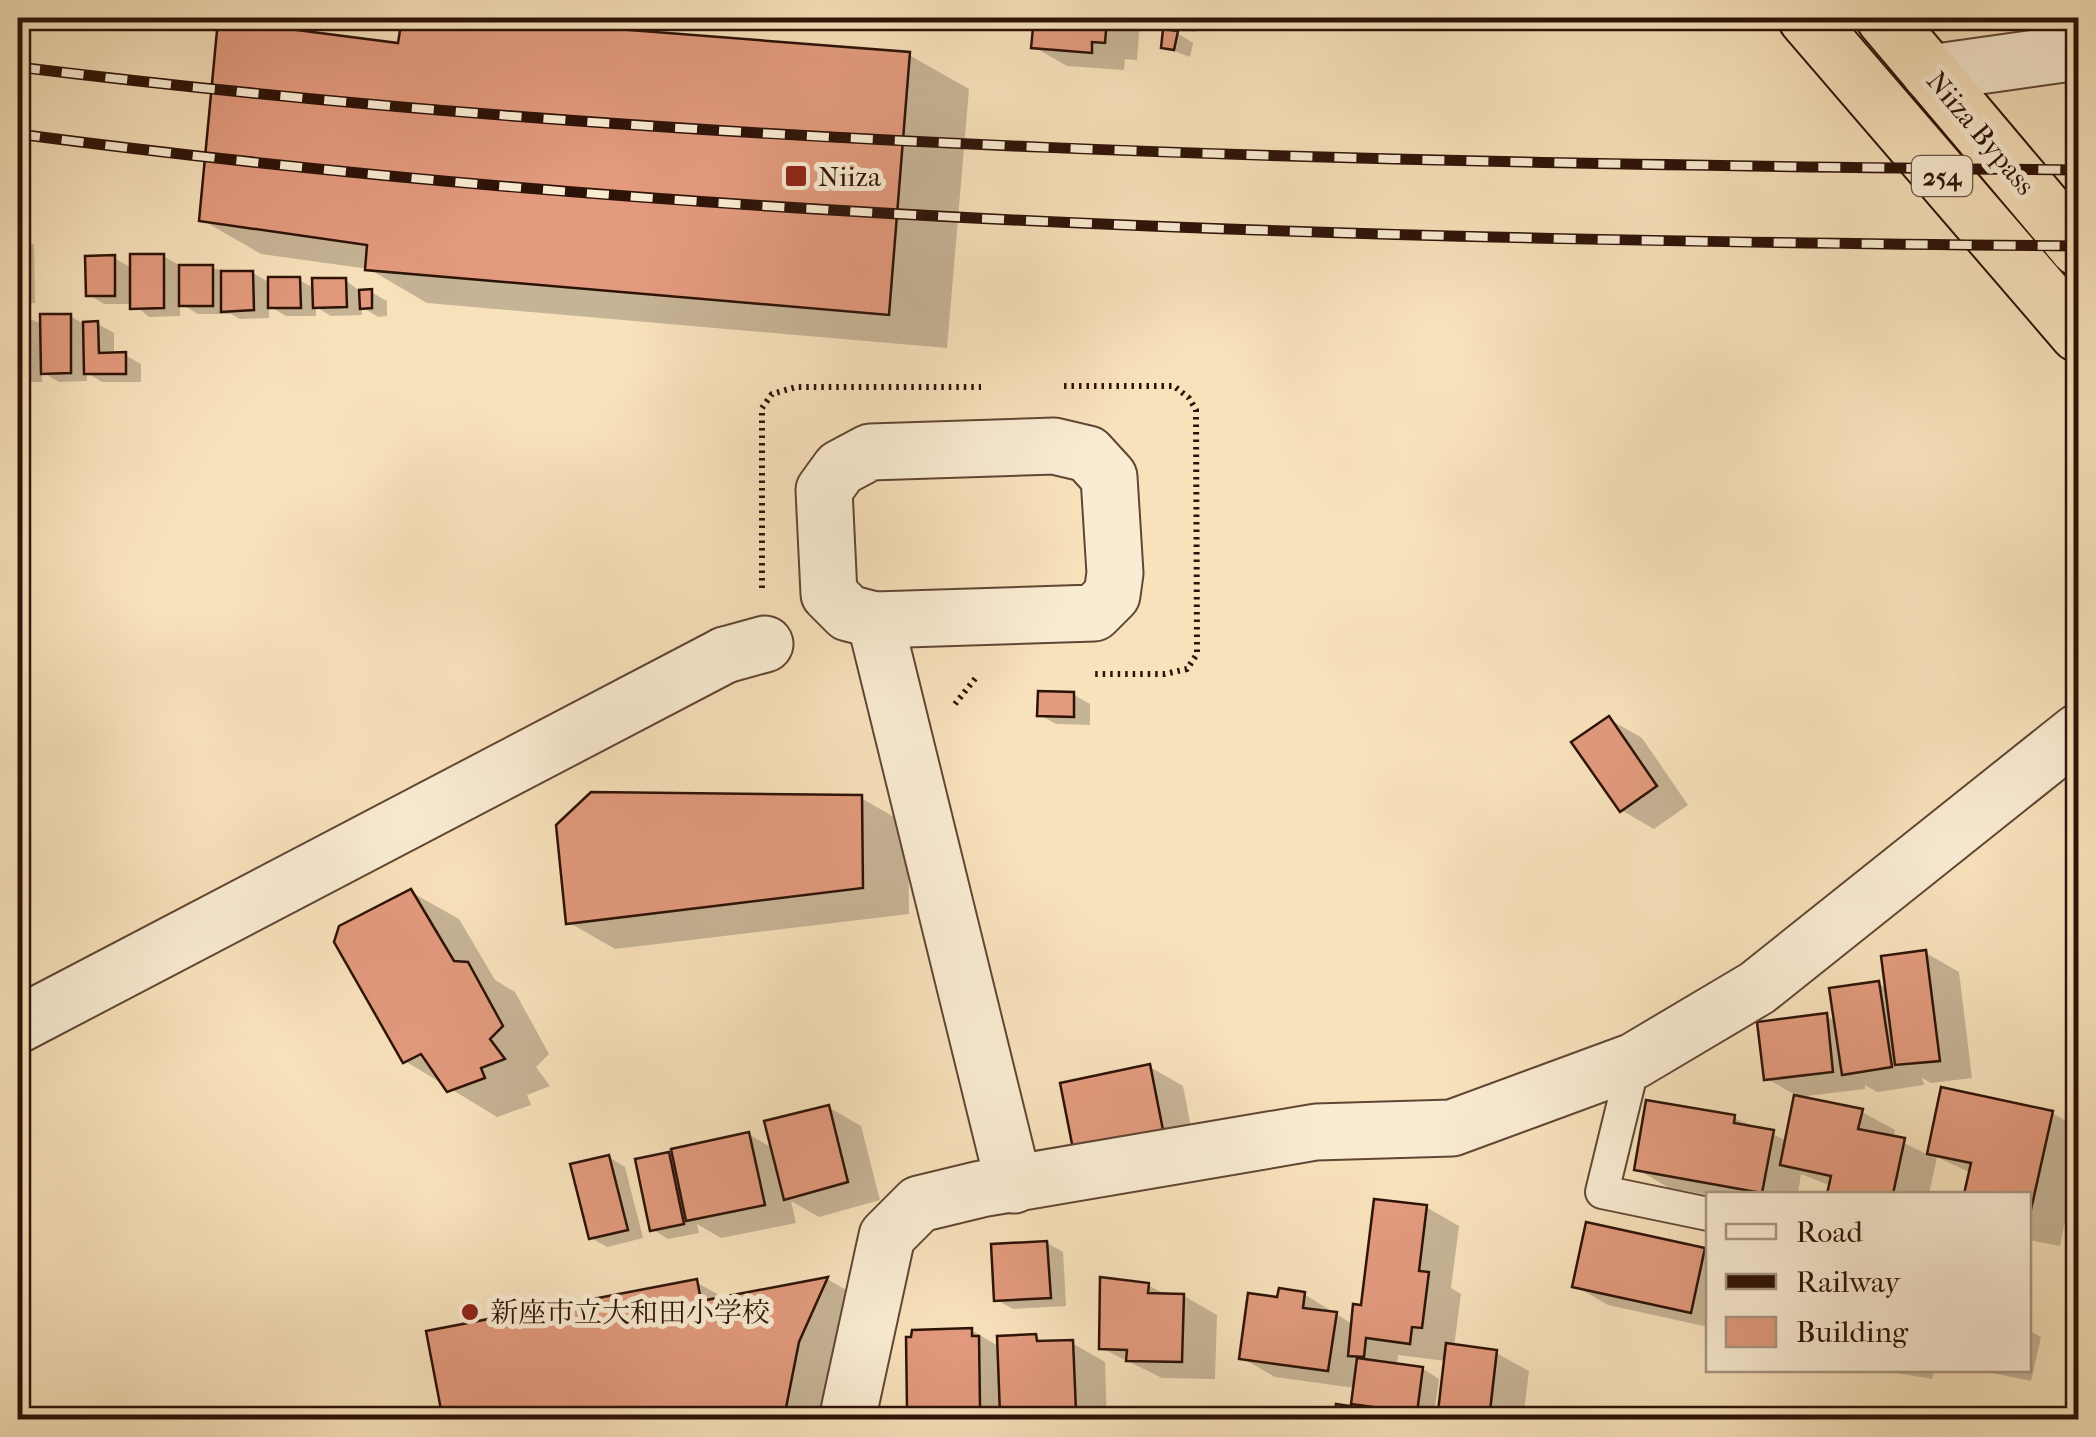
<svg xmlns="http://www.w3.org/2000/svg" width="2096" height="1437" font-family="'IM FELL French Canon','Noto Serif JP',serif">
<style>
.shadow{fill:#0003}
.building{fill:#e39a7e;stroke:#2d1207;stroke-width:2.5}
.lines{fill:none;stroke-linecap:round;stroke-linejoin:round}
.service-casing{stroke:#604634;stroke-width:36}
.minor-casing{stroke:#604634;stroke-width:59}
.tertiary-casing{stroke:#604634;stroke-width:59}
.trunk-casing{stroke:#2d1207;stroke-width:59}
.path{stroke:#2d1207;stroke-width:6;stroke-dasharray:2.5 5;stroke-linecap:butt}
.service{stroke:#faecd3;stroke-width:32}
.minor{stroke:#faecd3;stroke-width:55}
.tertiary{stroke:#faecd3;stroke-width:55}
.trunk{stroke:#f8e2bc;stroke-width:55}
.rail-casing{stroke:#2d1207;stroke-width:11}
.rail{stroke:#faecd3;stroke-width:8;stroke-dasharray:22;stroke-linecap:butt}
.poi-dot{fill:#8f2418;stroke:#faecd3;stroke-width:4}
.labels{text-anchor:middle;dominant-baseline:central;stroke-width:10;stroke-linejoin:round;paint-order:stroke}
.shield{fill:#faecd3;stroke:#6a5344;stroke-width:2.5}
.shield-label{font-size:25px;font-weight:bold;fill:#2d1207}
.street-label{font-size:28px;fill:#2d1207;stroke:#faecd3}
.poi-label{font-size:28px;fill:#2d1207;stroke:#faecd3;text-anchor:start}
</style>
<rect width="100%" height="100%" fill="#f8e2bc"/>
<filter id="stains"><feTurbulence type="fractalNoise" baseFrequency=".002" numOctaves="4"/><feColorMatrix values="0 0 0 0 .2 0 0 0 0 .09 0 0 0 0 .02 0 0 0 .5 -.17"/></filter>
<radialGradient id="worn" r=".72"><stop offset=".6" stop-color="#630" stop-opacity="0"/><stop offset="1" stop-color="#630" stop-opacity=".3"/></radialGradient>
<!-- shadow -->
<g class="shadow">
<polygon points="113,18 172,18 172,21"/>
<polygon points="404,18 909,55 969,89 947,348 427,303 369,269 261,254 202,220 400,45"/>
<polygon points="1036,18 1136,18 1140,20 1137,60 1125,59 1124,70 1067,66 1034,47"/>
<polygon points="1162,18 1196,18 1196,32 1177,31"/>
<polygon points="1177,33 1193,43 1190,57 1164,47"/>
<polygon points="18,236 34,245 35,303 18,303"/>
<polygon points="163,256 179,265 253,273 270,283 299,280 314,288 345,280 361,292 371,292 387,301 387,316 378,317 362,307 362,315 331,316 316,307 316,316 286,316 269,306 269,318 240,319 231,314 198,314 180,303 180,316 149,317 133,304 104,304 88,294 114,258 132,268"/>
<polygon points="18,314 42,324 70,316 84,324 98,324 114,333 114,355 125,355 141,364 141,382 102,382 87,373 87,381 59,382 42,372 42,382 18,382"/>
<polygon points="1074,695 1090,704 1090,725 1056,724 1040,715"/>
<polygon points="1609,719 1642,738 1688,805 1654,829 1621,810"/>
<polygon points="861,798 908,825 909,914 615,949 568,922"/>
<polygon points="411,892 459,919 495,980 515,992 549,1054 536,1067 550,1086 527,1095 531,1105 497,1117 405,1061"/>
<polygon points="1926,953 1959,972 1972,1078 1931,1083 1922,1078 1924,1085 1877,1092 1865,1085 1865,1089 1798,1097 1862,1112 1895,1130 1893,1138 1929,1155 1943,1090 2052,1113 2078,1128 2078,1159 2060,1246 2028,1240 2028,1194 1966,1194 1971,1173 1937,1157 1929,1194 1829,1194 1831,1186 1801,1174 1798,1194 1708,1195 1669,1188 1637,1169 1734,1118 1788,1141 1797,1096 1766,1078 1826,1016 1837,1022 1879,984 1888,989"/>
<polygon points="1150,1067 1183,1086 1195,1148 1108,1166"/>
<polygon points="828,1107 861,1126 880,1200 819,1217 791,1201 796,1223 721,1238 697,1224 699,1233 668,1239 652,1229 668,1154 675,1159 748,1134 774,1149"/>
<polygon points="609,1157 625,1167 643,1238 607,1247 591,1238"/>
<polygon points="1426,1207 1459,1226 1451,1288 1461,1294 1454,1347 1496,1353 1529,1371 1523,1420 1439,1420 1446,1361 1398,1355 1397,1366 1423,1369 1439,1379 1433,1420 1385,1414 1394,1420 1337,1420 1367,1411 1353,1402 1355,1388 1275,1377 1242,1358 1279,1300 1304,1294 1354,1325"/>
<polygon points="1047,1243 1063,1252 1066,1306 1013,1309 997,1300"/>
<polygon points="1704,1250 1708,1253 1708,1327 1608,1305 1575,1286"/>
<polygon points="827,1279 874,1306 836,1420 446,1420 696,1282 726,1299"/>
<polygon points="1148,1285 1168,1296 1184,1296 1217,1315 1215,1379 1162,1378 1101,1348"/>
<polygon points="971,1330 1000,1347 1035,1337 1047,1344 1072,1343 1105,1362 1107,1420 931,1420 910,1407"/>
<polygon points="2028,1330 2041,1337 2031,1381 1977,1370 2028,1370"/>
<polygon points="1879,1370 1934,1370 1932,1379"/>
</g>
<!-- building -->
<g class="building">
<polygon points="402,18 476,18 910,52 889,315 365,270 367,245 199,221 218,20 398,43"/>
<polygon points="1034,18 1107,18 1105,43 1092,42 1092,53 1031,48"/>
<polygon points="1163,29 1178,31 1174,50 1161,48"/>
<polygon points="130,254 164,254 164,308 130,309"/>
<polygon points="115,255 115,296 86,296 85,256"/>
<rect x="179" y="265" width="34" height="41"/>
<polygon points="221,271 253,271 254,310 221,312"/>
<polygon points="268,277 300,277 301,308 268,308"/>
<polygon points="312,278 346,278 347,307 313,308"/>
<polygon points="372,289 372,308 360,309 359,290"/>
<polygon points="26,311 27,374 18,374 18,312"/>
<polygon points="40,314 71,314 71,373 41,374"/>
<polygon points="98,321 99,353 126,352 126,374 84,374 83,322"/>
<polygon points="1038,691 1074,692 1074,717 1037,716"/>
<polygon points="1609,716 1657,786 1620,812 1571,742"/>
<polygon points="591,792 862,795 863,888 566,924 556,825"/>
<polygon points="411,889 454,961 468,962 503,1026 490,1039 505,1059 481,1068 485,1078 447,1092 421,1054 403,1063 334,942 339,926"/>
<polygon points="1926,950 1940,1061 1895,1065 1881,956"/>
<polygon points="1879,981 1892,1067 1842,1075 1829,988"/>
<polygon points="1827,1013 1833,1072 1764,1080 1757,1022"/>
<polygon points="1150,1064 1163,1130 1073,1149 1060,1083"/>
<polygon points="1941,1087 2053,1111 2028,1223 2028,1194 1964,1194 1971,1163 1927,1154"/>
<polygon points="1794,1095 1863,1109 1858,1129 1905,1138 1893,1194 1827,1194 1831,1176 1780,1165"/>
<polygon points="1646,1100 1735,1115 1734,1123 1774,1130 1762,1193 1634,1170"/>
<polygon points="829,1105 848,1182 784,1200 764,1121"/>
<polygon points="749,1132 765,1205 686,1221 671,1149"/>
<polygon points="669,1152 684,1224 650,1231 635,1159"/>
<polygon points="609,1155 628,1230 589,1239 570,1164"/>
<polygon points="1374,1199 1427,1205 1419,1271 1429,1272 1422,1328 1412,1327 1410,1344 1366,1338 1364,1357 1348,1356 1353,1304 1361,1305"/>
<polygon points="1586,1222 1705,1248 1691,1313 1572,1287"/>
<polygon points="1047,1241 1051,1298 994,1301 991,1244"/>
<polygon points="828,1277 799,1342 784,1418 443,1420 426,1331 697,1279 701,1301"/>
<polygon points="1100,1277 1149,1283 1148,1293 1184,1294 1182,1362 1126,1361 1127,1350 1099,1349"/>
<polygon points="1279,1288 1305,1292 1303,1308 1337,1312 1328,1371 1239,1359 1248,1293 1277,1297"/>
<polygon points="972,1328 972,1336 979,1336 980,1407 907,1409 906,1337 911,1337 912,1330"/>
<polygon points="1036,1334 1037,1341 1073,1340 1076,1411 1000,1414 997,1336"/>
<polygon points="1446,1343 1497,1350 1489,1420 1437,1420"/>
<polygon points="1357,1358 1423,1367 1417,1413 1351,1404"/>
<polygon points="1336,1404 1384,1411 1383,1420 1334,1420"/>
</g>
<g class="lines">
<!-- service casing -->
<g class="service-casing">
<polyline id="service" points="1634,1061 1602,1192 1708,1214"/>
</g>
<!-- minor casing -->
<g class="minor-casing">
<g id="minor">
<polyline points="1930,73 2078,52"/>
<polygon points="1054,446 1088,454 1109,477 1115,573 1112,595 1094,613 875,620 848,613 829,594 824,490 840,468 870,452"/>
<polyline points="875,620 1014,1185"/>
<polyline points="725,655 765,644"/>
<polyline points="847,1420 887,1236 919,1204 981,1189 1316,1132 1452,1128 1634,1061 1757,988 2078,732"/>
</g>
</g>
<!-- tertiary casing -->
<g class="tertiary-casing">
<polyline id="tertiary" points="18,1025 725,655"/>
</g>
<!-- trunk casing -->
<g class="trunk-casing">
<g id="trunk">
<polyline points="1806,18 2078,334"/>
<polyline points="1884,18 2078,248"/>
</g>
</g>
<!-- path -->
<g class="path">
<polyline points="827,18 945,26 946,18"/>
<polyline points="1064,386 1174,386 1189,398 1196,410 1197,654 1187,669 1165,674 1091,674"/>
<polyline points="762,588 762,408 772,394 796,387 981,387"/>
<polyline points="955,704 978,675"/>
</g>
<!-- service -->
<use href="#service" class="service"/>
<!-- minor -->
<use href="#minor" class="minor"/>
<!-- tertiary -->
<use href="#tertiary" class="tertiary"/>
<!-- trunk -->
<use href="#trunk" class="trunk"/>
<!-- rail casing -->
<g class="rail-casing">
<g id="rail">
<path d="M18,67c683,84 1373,96 2060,103"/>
<path d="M18,134c683,90 1372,106 2060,112"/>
</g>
</g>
<!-- rail -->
<use href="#rail" class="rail"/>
</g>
<!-- markers -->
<g class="poi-dot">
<rect x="784" y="164" width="24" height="24" rx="5"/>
<circle cx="470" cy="1312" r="10"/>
</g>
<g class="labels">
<!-- shield labels -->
<rect class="shield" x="1912" y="156" width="60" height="40" rx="8"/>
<g class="shield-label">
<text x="1942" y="176">254</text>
</g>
<!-- street labels -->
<g class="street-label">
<text transform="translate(1981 133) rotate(50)">Niiza Bypass</text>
</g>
<!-- poi labels -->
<g class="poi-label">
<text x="818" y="176">Niiza</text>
<text x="490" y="1312">新座市立大和田小学校</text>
</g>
</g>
<!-- margin -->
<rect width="2096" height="1437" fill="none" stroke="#f8e2bc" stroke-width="60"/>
<rect x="20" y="20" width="2056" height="1397" fill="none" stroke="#2d1207" stroke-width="5"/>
<rect x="30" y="30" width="2036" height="1377" fill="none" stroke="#2d1207" stroke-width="2.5"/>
<!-- legend -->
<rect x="1706" y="1192" width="325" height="180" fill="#faecd3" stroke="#a89581" stroke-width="2.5"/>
<rect x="1726" y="1224" width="50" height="15" fill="#faecd3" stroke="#a89581" stroke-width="2.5"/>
<text x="1796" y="1242" font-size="30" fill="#2d1207">Road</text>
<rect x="1726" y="1274" width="50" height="15" fill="#2d1207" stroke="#a89581" stroke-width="2.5"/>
<text x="1796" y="1292" font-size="30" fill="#2d1207">Railway</text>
<rect x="1726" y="1317" width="50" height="30" fill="#e39a7e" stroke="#a89581" stroke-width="2.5"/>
<text x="1796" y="1342" font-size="30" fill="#2d1207">Building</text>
<rect width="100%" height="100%" filter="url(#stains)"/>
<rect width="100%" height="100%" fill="url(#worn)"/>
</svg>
